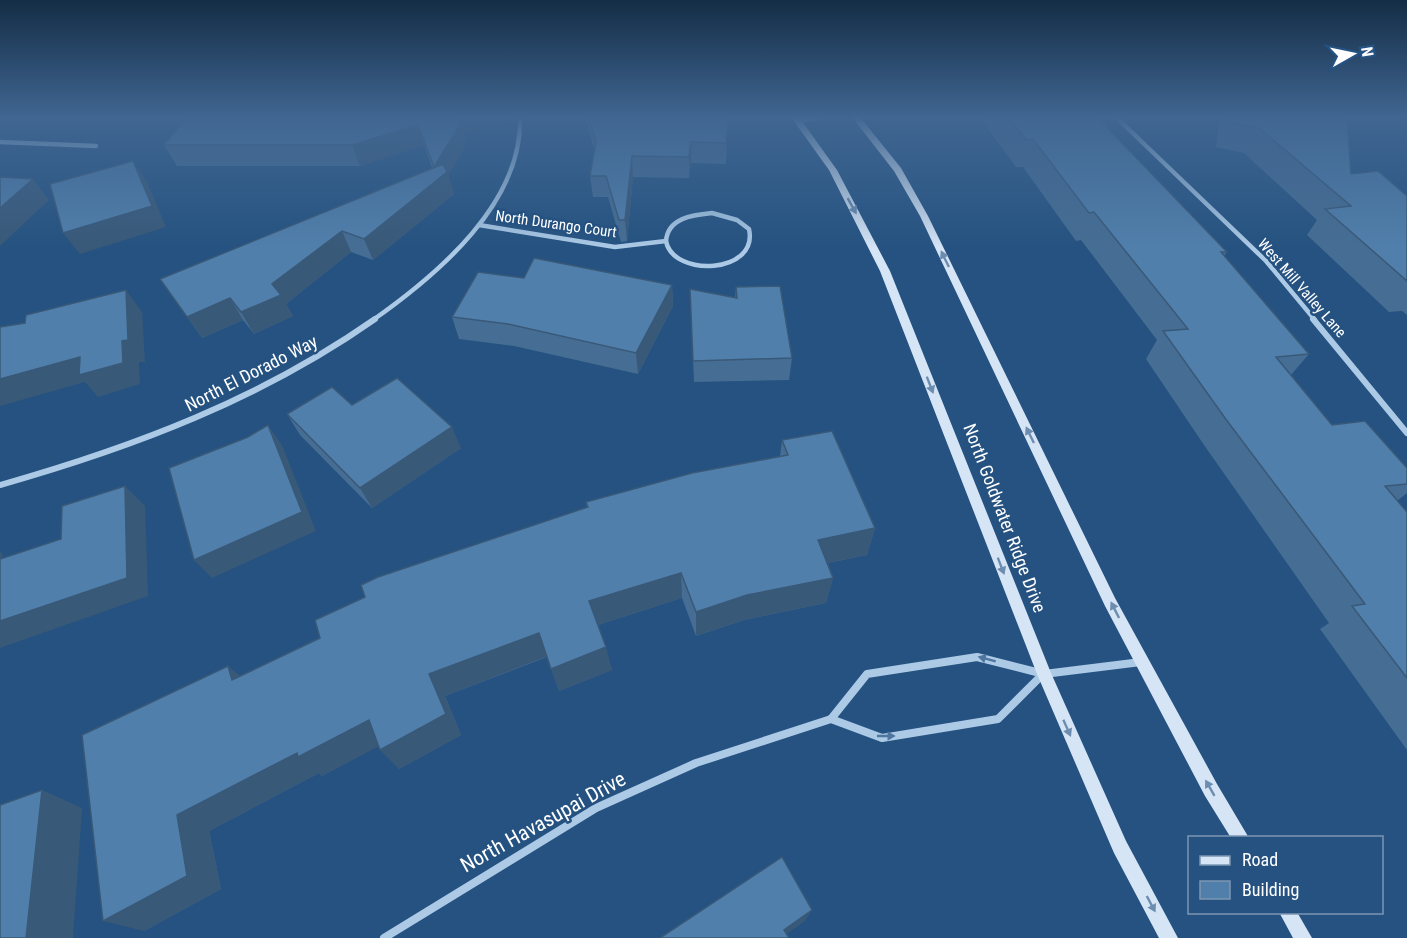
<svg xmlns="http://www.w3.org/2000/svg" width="1407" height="938" font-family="'Roboto Condensed',sans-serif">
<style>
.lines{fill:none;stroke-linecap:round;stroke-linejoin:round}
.street-far2{stroke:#accae6;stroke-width:4.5}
.street-far1{stroke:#accae6;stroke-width:6}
.street{stroke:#accae6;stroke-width:8}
.secondary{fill:#d6e5f6;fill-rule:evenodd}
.wall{fill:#466d93}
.shaded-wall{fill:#395978}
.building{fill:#517fab;stroke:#395978;stroke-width:1.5}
.oneway{fill:#6c8daf}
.oneway2{fill:#4e769f}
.labels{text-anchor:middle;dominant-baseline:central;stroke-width:5;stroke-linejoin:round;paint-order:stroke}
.far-street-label{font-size:15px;fill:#fff;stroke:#255280}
.street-label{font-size:18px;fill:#fff;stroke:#255280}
.near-street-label{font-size:21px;fill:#fff;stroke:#255280}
</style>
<rect width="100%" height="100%" fill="#255280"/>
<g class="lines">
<!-- street-far2 -->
<g class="street-far2">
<polyline points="1116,117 1266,261 1315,320"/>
<polyline points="799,121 821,117"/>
<polyline points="0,142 96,146"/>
<path d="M712,213l25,7 12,9c10,45 -76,49 -83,12 2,-23 26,-26 46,-28z"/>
<polyline points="479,225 615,247 666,241"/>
<path d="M373,320c64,-45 150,-117 147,-203"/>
</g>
<!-- street-far1 -->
<g class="street-far1">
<polyline points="1313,319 1407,433"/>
<path d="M0,485c134,-38 261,-86 375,-166"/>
</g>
<!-- street -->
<g class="street">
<polyline points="831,719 882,738 998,719 1043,674"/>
<polyline points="384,938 596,808 696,763 831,719 867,674 977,657 1044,674 1141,662"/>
</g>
<!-- secondary -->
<g class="secondary">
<polygon points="791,117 799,117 837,170 890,271 1051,673 1126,841 1178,938 1159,938 1114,853 1037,674 880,271 829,170"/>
<polygon points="852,117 860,117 901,168 928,216 1115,598 1217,784 1249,838 1231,838 1205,796 1105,606 920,216 894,171"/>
<polygon points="1279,912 1297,912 1312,938 1293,938"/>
</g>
</g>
<!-- wall -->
<g class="wall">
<polygon points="585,117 728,117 726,164 691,163 689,178 633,177 627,241 621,242 608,197 593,197 590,176 594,149"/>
<polygon points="984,117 1097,117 1227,252 1224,256 1309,354 1291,375 1332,425 1407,468 1407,493 1397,501 1407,512 1407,750 1320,629 1329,623 1204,445 1146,359 1157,340 1081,240 1076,241 1023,167 1016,167 983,122"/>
<polygon points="1220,117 1347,117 1351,174 1407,196 1407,315 1402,311 1389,312 1307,235 1317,220 1244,153 1216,147"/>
<polygon points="479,128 465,133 464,149 448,175 454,194 373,260 351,252 286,304 293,316 254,334 243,320 202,338 160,279 432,168 424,145 360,166 177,166 164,145"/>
<polygon points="672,285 673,306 638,374 514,346 459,339 452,317"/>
<polygon points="736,287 792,358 789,380 694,382 690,289 735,298"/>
<polygon points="352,405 461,448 372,508 300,435 287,414"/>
<polygon points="782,440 875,528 867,555 828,563 833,578 826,603 744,620 696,636 682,598 598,625 612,670 559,691 547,657 445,696 461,735 399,769 378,746 322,776 319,773 209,831 221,889 144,931 240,676 587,508 586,502 780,456"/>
</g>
<!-- shaded-wall -->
<g class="shaded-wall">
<polygon points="459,117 477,117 479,128 465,133 464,149 448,175 454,194 373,260 364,239 434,167"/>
<polygon points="418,125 424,145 360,166 352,145"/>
<polygon points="691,142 691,163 689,178 689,157"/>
<polygon points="632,156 633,177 627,241 625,220"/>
<polygon points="133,161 147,182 166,227 80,254 63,233"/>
<polygon points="33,179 49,200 0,246 0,208"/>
<polygon points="342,231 351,252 286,304 293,316 254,334 241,312 272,284"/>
<polygon points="672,285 673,306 638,374 636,353"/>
<polygon points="126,290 142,312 145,362 139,362 140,384 98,397 85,382 0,406 0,379 122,341"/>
<polygon points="230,298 243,320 202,338 187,317"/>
<polygon points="268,425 282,445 316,531 212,578 194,560"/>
<polygon points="452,427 461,448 372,508 360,488"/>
<polygon points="125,486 145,506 148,596 0,648 0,621"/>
<polygon points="875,528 867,555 813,566 818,540"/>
<polygon points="0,552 3,554 0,565"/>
<polygon points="681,573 682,598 595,626 589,601"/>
<polygon points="833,578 826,603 744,620 696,636 696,612 747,595"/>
<polygon points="539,633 548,656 445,696 461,735 399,769 380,750 429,674"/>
<polygon points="606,647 612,670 559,691 551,669"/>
<polygon points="228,666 255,688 232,680"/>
<polygon points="369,720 389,741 322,776 319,773 209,831 221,889 144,931 103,921 177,815 297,753"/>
<polygon points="42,790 82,808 73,938 26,938"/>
<polygon points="812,910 805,921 781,938 784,930"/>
</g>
<!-- building -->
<g class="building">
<polygon points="187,117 459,117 458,128 434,167 418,125 352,145 164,145"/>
<polygon points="588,117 728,117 726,143 691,142 689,157 632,156 625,220 619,220 606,176 590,176 596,141"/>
<polygon points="1008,117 1097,117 1227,252 1221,252 1309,354 1276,357 1332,425 1365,421 1407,468 1407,484 1385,486 1407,512 1407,678 1352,606 1365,604 1225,418 1163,331 1188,329 1094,212 1089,213 1033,139 1026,140"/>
<polygon points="1231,117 1347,117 1351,174 1378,171 1407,196 1407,281 1325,209 1351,206 1259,128 1231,122"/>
<polygon points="133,161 152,206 63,233 50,184"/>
<polygon points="443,164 447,172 364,239 342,231 272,284 281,295 241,312 230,298 187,317 160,279"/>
<polygon points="0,177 33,179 0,208"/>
<polygon points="534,258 672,285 636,353 508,324 452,317 478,272 524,278"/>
<polygon points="780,286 792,358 693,361 690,289 737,298 736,287"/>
<polygon points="126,290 128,340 122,341 123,363 79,375 80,357 0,379 0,327 25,323 26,315"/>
<polygon points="397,378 452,427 360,488 287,414 332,387 352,405"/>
<polygon points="268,425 302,512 194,560 169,468 248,437"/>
<polygon points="832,431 875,528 818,540 833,578 747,595 696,612 681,573 589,601 606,647 551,669 539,633 429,674 446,714 380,750 369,720 298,757 297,753 177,815 187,876 103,921 82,735 228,666 232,680 320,638 315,620 365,597 361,585 378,577 588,507 586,502 692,473 788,455 782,440"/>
<polygon points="125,486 127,578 0,621 0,559 61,539 62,506"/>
<polygon points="42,790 26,938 0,938 0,805"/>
<polygon points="782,857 812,910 784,930 789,938 660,938"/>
</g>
<!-- one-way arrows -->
<defs><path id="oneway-solid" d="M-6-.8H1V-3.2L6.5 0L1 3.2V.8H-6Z" transform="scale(1.5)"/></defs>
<g class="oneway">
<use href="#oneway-solid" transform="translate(852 206) rotate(61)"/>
<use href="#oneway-solid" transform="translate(945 259) rotate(-116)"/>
<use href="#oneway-solid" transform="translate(930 385) rotate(69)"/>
<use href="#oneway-solid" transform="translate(1030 435) rotate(-116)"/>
<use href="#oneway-solid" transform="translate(1001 566) rotate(69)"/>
<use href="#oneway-solid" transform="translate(1115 610) rotate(-117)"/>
<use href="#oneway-solid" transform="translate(1067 728) rotate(66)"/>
<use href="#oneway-solid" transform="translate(1210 788) rotate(-120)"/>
<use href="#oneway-solid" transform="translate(1151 904) rotate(62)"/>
</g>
<g class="oneway2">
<use href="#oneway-solid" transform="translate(987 659) rotate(-165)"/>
<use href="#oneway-solid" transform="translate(886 736)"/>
</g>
<!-- sky -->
<linearGradient id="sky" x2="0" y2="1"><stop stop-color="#142d46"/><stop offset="0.47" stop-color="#406691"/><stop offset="1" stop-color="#406691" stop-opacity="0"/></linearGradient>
<rect width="1407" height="249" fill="url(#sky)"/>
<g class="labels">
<!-- far-street labels -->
<g class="far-street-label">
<text transform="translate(556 224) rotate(8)">North Durango Court</text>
<text transform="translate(1302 288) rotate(49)">West Mill Valley Lane</text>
</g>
<!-- street labels -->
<g class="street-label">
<text transform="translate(251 373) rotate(-27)">North El Dorado Way</text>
<text transform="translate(1005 518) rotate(69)">North Goldwater Ridge Drive</text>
</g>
<!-- near-street labels -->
<g class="near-street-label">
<text transform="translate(543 822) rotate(-29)">North Havasupai Drive</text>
</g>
</g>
<!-- legend -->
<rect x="1188" y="836" width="195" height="78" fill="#255280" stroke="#7c97b3" stroke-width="1.5"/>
<rect x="1200" y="856" width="30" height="9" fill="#d6e5f6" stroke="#7c97b3" stroke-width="1.5"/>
<text x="1242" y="866" font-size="18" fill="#ffffff">Road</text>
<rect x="1200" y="881" width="30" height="18" fill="#517fab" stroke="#7c97b3" stroke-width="1.5"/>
<text x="1242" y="896" font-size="18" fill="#ffffff">Building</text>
<!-- north arrow -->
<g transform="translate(1353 54) rotate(81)" stroke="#255280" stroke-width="4.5" paint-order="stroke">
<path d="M0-4.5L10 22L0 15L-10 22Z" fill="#ffffff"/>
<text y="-9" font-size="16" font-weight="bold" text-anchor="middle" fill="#ffffff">N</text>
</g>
</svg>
